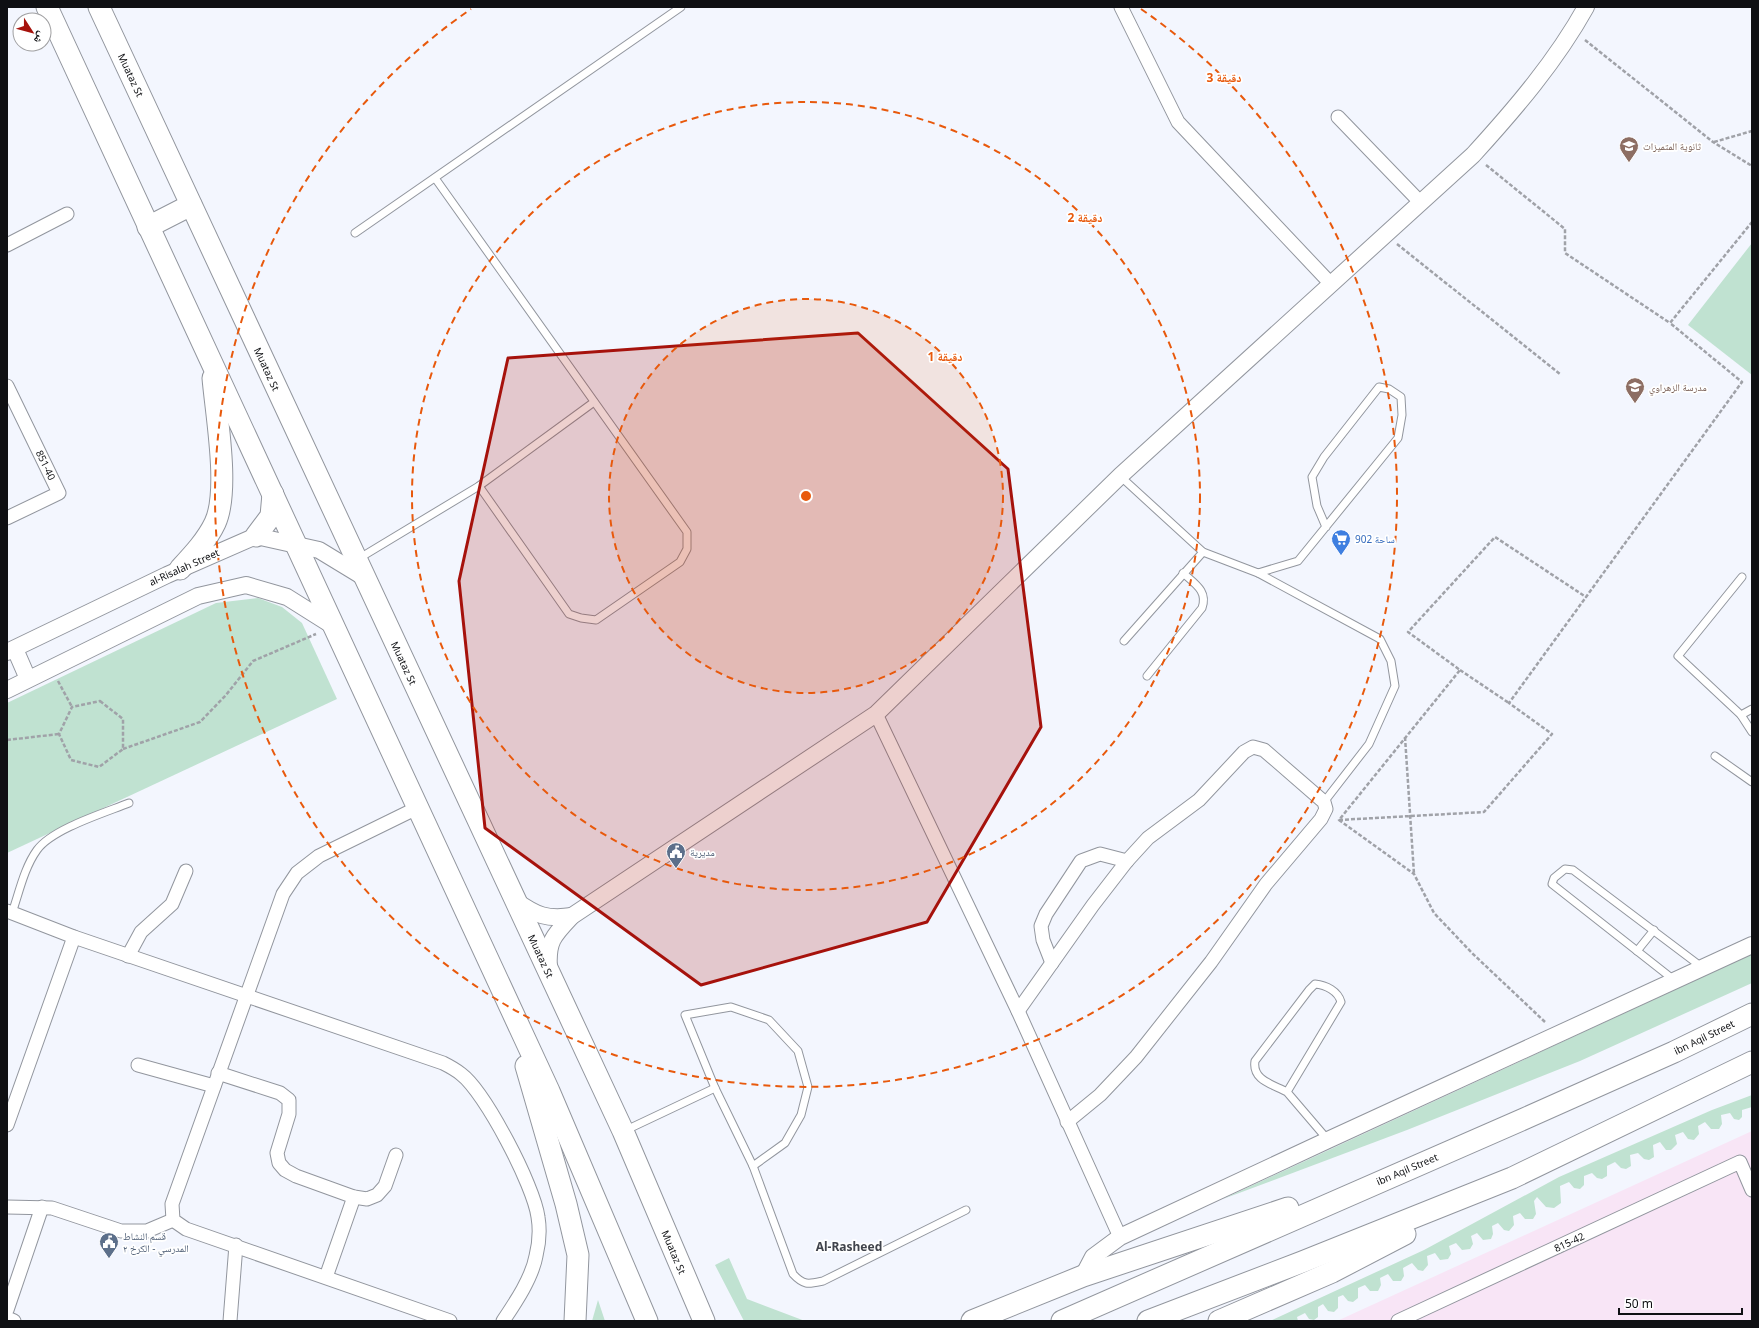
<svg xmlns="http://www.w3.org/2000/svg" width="1759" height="1328" font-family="'Noto Sans','Noto Naskh Arabic',sans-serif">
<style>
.industrial{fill:#f8e5f6}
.green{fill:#c0e2d1}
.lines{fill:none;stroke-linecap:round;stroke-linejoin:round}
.service-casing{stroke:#92969e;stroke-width:9}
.minor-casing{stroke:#92969e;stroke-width:15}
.tertiary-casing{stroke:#92969e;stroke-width:18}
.primary-casing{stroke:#92969e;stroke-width:23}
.path{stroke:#a0a2a8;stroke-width:2.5;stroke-dasharray:4 2;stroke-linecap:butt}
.service{stroke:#fff;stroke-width:7}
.minor{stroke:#fff;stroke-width:13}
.tertiary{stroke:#fff;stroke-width:16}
.primary{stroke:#fff;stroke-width:21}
.marked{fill:#a6120c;fill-opacity:0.2;stroke:#a6120c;stroke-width:3;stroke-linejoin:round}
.ring{fill:none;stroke:#e8590c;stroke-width:2;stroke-dasharray:7 5}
.labels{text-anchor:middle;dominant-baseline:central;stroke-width:3.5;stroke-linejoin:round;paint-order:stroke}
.street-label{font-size:10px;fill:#0f1013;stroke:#fff}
.education-label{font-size:10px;fill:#785e54;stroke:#fff;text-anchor:start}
.shop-label{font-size:10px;fill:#366cbe;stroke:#fff;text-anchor:start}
.service-label{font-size:10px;fill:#4e5e75;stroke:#fff;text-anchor:start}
.quarter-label{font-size:12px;font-weight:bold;fill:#41444c;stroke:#fff}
.centre{fill:#e8590c;stroke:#fff;stroke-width:2}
.ring-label{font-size:12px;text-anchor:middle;font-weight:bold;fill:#e8590c;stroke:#fff;stroke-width:3.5;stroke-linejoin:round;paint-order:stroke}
</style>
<rect width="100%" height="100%" fill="#f3f6fe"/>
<!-- industrial -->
<polygon class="industrial" points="1752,1131 1752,1321 1337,1321"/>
<!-- green -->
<g class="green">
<polygon points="1752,243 1752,375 1688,325"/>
<polygon points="258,598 282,607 302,623 337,699 7,853 7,703 216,603"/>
<polygon points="1752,954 1752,983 1580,1061 1407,1130 1223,1199"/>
<polygon points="1752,1095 1752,1107 1742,1110 1742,1117 1739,1120 1734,1119 1730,1113 1721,1115 1722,1124 1719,1129 1711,1129 1705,1122 1698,1126 1699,1134 1694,1140 1688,1139 1683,1132 1675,1135 1677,1144 1671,1150 1666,1150 1660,1142 1653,1145 1654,1157 1649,1160 1644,1159 1638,1153 1630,1155 1631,1166 1626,1169 1621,1168 1615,1162 1607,1166 1607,1176 1602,1179 1597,1178 1592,1173 1584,1176 1584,1185 1580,1189 1574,1188 1569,1182 1560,1186 1561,1203 1554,1208 1546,1207 1537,1197 1534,1201 1536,1214 1533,1219 1525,1219 1520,1213 1513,1216 1514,1225 1509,1231 1504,1230 1498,1223 1492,1226 1493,1234 1491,1239 1483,1240 1477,1233 1471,1236 1473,1244 1470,1249 1462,1250 1456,1243 1449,1246 1451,1254 1448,1259 1440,1260 1435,1253 1427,1256 1428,1265 1423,1271 1418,1270 1412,1263 1403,1268 1404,1276 1401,1281 1393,1281 1388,1274 1380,1278 1381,1285 1378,1291 1370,1291 1365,1285 1358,1288 1358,1298 1353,1302 1348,1301 1343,1295 1338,1297 1338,1308 1334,1312 1328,1311 1323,1304 1318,1307 1318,1317 1314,1320 1309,1319 1305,1313 1297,1317 1298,1321 1270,1321 1424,1250 1559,1177 1712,1110"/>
<polygon points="729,1258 747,1299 805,1321 744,1321 715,1265"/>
<polygon points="598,1300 605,1321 592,1321"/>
</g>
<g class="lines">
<!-- service casing -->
<g class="service-casing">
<g id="service">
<polyline points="435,178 687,532 687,549 680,562 596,620 581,618 569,614 479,486"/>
<polyline points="355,233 681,7"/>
<polyline points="1120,476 1203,552 1258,573 1298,561 1398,438 1402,415 1401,397 1389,389 1379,387 1324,457 1312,477 1317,506 1326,527"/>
<polyline points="358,559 479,486 594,402"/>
<polyline points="1258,573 1380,639 1391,661 1395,686 1369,744 1324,802"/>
<polyline points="1742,577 1678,656 1741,715 1752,732"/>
<polyline points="1124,641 1203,552"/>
<path d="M1147,676l55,-68c6,-17 -7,-24 -19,-35"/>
<polyline points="1741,715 1752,709"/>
<polyline points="1715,756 1752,782"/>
<path d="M12,913c7,-20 12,-45 25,-63 15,-21 67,-37 92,-47"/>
<polyline points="1637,951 1654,930"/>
<polyline points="1674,980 1552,884 1554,878 1565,869 1573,870 1703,968"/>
<polygon points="731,1007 769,1020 798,1051 808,1087 801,1115 785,1143 753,1166 715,1088 685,1015"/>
<path d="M1287,1092c-15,-8 -35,-12 -32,-31l54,-71 6,-6c11,1 23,7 26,18l-54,90 41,48"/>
<polyline points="624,1131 715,1088"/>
<path d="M753,1166l40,108c11,12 16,10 30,7l143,-71"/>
</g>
</g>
<!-- minor casing -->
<g class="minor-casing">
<g id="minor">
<polyline points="1121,7 1178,122 1331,284"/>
<polyline points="1338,117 1421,203"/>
<polyline points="7,245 67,214"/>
<polyline points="7,386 59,493 7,518"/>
<polyline points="876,714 1018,1011 1120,1237"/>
<polyline points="417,808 319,856 297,873 283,894 172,1204 173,1220 186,1229 450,1321"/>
<path d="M7,911l67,26 369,126c6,3 12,6 18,11 24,18 73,112 77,143 2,12 1,27 -2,39 -4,22 -21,47 -33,65"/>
<polyline points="128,956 141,932 172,904 186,871"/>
<polyline points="1052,963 1043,940 1041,926 1046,914 1081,861 1100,854 1127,861"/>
<polyline points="1018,1011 1093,905 1127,861 1148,838 1199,800 1244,752 1253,747 1264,750 1324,802 1326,809 1321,819 1266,884 1211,962 1136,1057 1100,1095 1067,1122"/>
<polyline points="138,1065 214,1086"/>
<polyline points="218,1073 280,1093 289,1100 289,1114 277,1153 279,1163 285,1170 296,1176 354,1197 367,1199 377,1195 385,1186 396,1155"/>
<polyline points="7,1125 74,937"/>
<polyline points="7,1207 52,1208 121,1231 147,1231 173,1220"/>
<polyline points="326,1277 354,1197"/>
<polyline points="7,1310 42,1207"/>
<polyline points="7,1318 14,1321"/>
<polyline points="230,1321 236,1245"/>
<polyline points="1398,1321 1740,1162 1752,1190"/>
</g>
</g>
<!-- tertiary casing -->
<g class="tertiary-casing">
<g id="tertiary">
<polyline points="15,649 28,679"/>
<polyline points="7,652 167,575 256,536 319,550 365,578"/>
<polyline points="7,690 198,596 246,585 287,597 333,626"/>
<path d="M516,901c20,14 31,19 56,15"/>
<path d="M549,968c-2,-27 5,-33 23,-52l304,-202 244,-238 353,-321c42,-46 83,-94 113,-148"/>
<polyline points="1083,1276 1093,1257 1120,1237 1328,1140 1752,945"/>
</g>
</g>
<!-- primary casing -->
<g class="primary-casing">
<g id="primary">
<polyline points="47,7 549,1091 647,1321"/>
<polyline points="99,7 623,1131 704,1321"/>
<polyline points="148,227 191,205"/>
<polyline points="256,536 271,516 273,494"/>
<path d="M180,569c13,-14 27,-29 35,-46 15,-32 1,-109 -2,-145"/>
<polyline points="526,1066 566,1204 578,1255 575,1321"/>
<polyline points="972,1321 1083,1276 1288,1208"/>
<polyline points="1062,1321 1526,1118 1674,1052 1752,1014"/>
<polyline points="1148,1321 1302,1262 1512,1178 1752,1062"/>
<polyline points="1219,1321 1332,1272 1405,1234"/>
</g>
</g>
<!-- path -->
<g class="path">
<polyline points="1585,40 1713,142 1752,166"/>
<polyline points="1714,142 1752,131"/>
<polyline points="1486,165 1565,229 1565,253 1670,323"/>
<polyline points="1397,244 1560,374"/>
<polyline points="1460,670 1509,703"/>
<polyline points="58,681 72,707"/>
<polygon points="100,701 123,719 123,749 99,767 71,760 59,734 72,707"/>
<polyline points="1405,737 1414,874"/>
<polyline points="7,740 59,734"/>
<polyline points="123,749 200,722 226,695 253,661 316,634"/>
<polyline points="1339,820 1484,812 1552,734 1509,703 1586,597"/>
<polyline points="1545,1022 1472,953 1434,913 1414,874 1339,820 1460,670 1408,632 1495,537 1586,597 1742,382 1670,323 1752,222"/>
</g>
<!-- service -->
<use href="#service" class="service"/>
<!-- minor -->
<use href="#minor" class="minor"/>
<!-- tertiary -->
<use href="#tertiary" class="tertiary"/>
<!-- primary -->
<use href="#primary" class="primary"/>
</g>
<!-- marked area -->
<path class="marked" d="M858,333l150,136 33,258 -114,195 -226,63 -216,-157 -26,-247 49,-223z"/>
<!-- distance rings -->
<circle cx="806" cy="496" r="197" fill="#e8590c" fill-opacity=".12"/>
<g class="ring">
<circle cx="806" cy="496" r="197"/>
<circle cx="806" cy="496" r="394"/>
<path d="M1141 9A591 591 0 1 1 471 9"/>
</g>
<!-- icons -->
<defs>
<g id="school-pin" transform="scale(1)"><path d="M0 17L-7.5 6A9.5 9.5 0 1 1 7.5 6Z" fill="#8d6e63" stroke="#fff"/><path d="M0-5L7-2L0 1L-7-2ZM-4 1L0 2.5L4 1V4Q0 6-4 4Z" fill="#fff"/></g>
<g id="supermarket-pin" transform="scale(1)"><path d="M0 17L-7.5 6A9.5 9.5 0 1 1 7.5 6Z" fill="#3f7fe0" stroke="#fff"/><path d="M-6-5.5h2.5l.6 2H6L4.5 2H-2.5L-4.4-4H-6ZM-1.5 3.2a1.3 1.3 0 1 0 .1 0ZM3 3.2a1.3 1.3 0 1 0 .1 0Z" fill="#fff"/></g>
<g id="civic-pin" transform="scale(1)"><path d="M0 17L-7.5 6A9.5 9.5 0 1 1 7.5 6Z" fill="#5c6f8a" stroke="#fff"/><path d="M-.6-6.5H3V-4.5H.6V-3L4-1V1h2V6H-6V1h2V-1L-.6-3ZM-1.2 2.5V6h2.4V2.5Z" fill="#fff"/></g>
</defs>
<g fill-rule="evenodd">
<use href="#school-pin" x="1629" y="146"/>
<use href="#school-pin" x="1635" y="387"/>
<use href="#supermarket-pin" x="1341" y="539"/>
<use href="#civic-pin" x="676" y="852"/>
<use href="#civic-pin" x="109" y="1242"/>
</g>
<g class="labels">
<!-- street labels -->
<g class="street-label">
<text transform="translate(131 75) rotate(65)">Muataz St</text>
<text transform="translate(267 369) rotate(65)">Muataz St</text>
<text transform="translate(46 465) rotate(64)">851-40</text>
<text transform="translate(184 567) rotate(-24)">al-Risalah Street</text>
<text transform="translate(404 663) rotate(65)">Muataz St</text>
<text transform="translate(541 956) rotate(65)">Muataz St</text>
<text transform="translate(1704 1037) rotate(-26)">ibn Aqil Street</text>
<text transform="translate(1407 1169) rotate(-23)">ibn Aqil Street</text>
<text transform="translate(1569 1242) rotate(-25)">815-42</text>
<text transform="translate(674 1252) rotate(67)">Muataz St</text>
</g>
<!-- education labels -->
<g class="education-label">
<text x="1643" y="146">ثانوية المتميزات</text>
<text x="1649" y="387">مدرسة الزهراوي</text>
</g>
<!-- shop labels -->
<g class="shop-label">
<text x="1355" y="539">ساحة 902</text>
</g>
<!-- service labels -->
<g class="service-label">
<text x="690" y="852">مديرية</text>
<text x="123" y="1236">قسم النشاط<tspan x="123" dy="12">المدرسي - الكرخ ٢</tspan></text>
</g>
<!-- quarter labels -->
<g class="quarter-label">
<text x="849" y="1246">Al-Rasheed</text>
</g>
</g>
<circle cx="806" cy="496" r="6" class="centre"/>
<g class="ring-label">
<text x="1224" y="82">3 دقيقة</text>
<text x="1085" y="222">2 دقيقة</text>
<text x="945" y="361">1 دقيقة</text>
</g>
<!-- border -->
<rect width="1759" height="1328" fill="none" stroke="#0f1013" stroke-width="16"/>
<!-- north arrow -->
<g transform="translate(32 32) rotate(126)"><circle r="19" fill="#ffffff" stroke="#9f9fa1"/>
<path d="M0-3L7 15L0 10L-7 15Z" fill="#a6120c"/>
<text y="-6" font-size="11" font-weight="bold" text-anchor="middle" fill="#0f1013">ش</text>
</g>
<!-- scale -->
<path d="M1619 1308v6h123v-6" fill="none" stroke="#0f1013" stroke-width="2"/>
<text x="1625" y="1308" font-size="12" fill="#0f1013" stroke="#ffffff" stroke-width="3" paint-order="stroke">50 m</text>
</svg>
